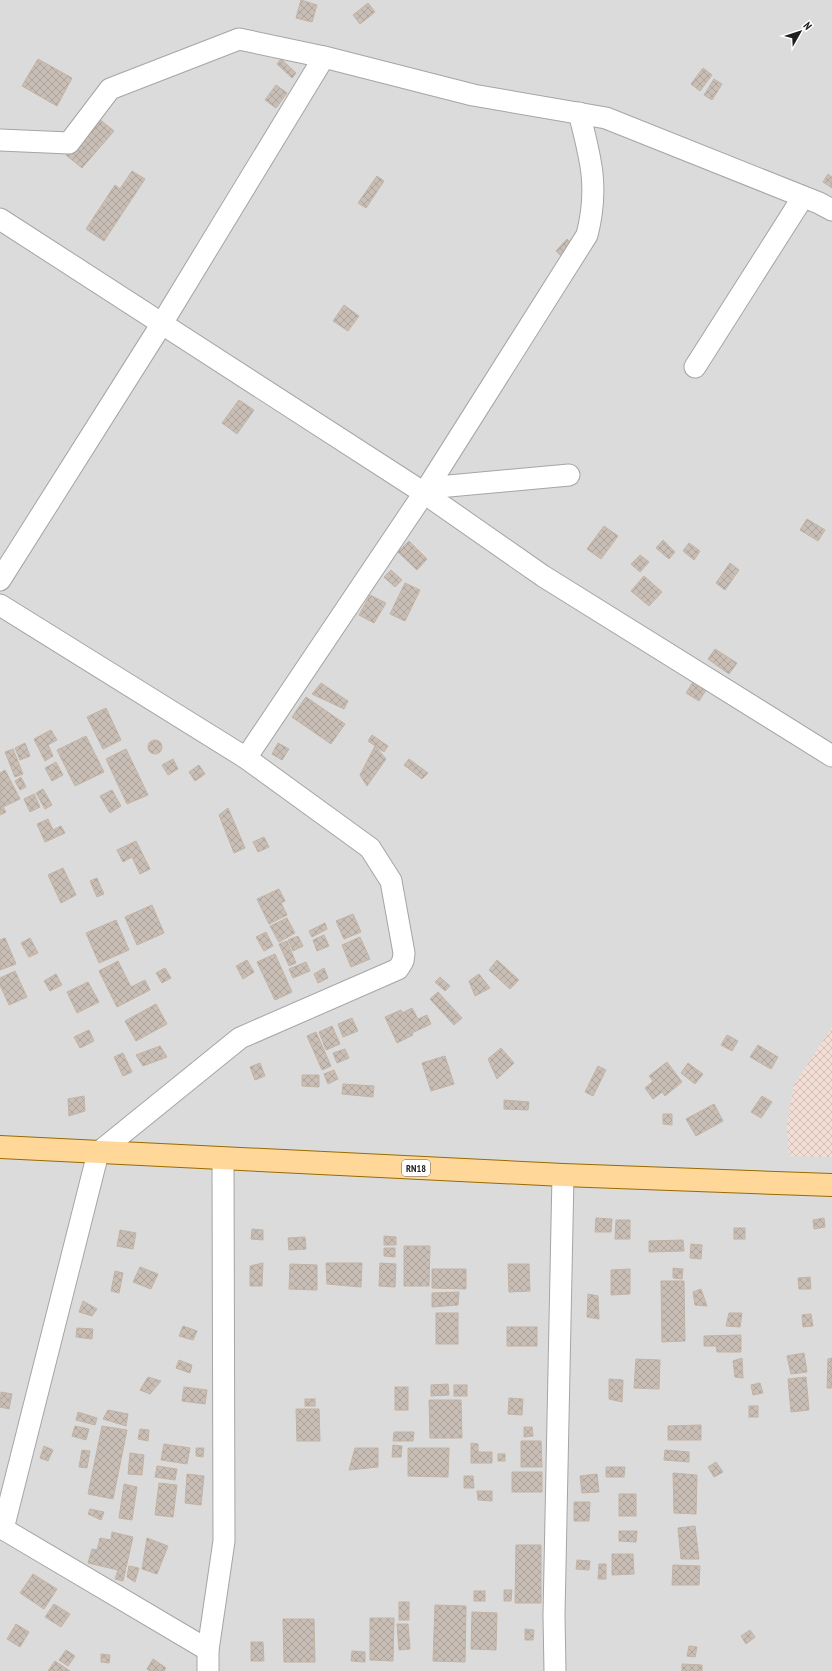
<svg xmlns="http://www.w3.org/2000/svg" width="832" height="1671" font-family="'PT Sans Narrow',sans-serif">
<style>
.residential{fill:#dcdbdb}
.military{fill:url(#military-cross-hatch)}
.building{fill:url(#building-cross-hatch);stroke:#c2b3a4}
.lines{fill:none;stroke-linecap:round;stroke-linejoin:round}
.minor-casing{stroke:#a5a5a5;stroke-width:23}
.major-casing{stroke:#986b00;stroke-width:24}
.minor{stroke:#fff;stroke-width:21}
.major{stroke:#ffd799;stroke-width:22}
.labels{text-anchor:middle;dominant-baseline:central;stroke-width:3.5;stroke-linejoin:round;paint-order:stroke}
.shield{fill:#fff;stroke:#626262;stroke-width:1}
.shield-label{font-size:10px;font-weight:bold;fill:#1e1e1e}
</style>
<defs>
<pattern id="military-cross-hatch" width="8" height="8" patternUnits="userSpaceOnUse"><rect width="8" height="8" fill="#f3ded5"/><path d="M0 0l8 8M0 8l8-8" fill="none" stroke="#d0beb6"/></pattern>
<pattern id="building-cross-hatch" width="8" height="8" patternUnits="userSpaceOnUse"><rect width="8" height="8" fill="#c8beb6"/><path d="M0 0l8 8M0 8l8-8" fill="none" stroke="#aba39c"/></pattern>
</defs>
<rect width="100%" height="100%" fill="#f0ece3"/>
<!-- residential -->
<rect class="residential" x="0" y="0" width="832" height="1671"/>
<!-- military -->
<polygon class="military" points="832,1027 832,1157 789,1156 787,1126 794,1085"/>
<!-- building -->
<g class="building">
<polygon points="301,0 317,5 312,22 296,18"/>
<polygon points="368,3 375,12 360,24 353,15"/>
<polygon points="38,59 72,78 57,106 22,86"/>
<polygon points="281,59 296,73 292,78 277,64"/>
<polygon points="703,68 712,75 700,91 691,84"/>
<polygon points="714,79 722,84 712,100 704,95"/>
<polygon points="276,85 287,93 276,108 265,100"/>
<polygon points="98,118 114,131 82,168 66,155"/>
<polygon points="132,171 145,179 104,241 86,229 115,185 120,189"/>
<polygon points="828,174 832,177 832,188 823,182"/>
<polygon points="377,176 384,181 366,208 358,203"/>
<polygon points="567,239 575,247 564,259 556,251"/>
<polygon points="344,305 359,316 348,331 333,321"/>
<polygon points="239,400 254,410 237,434 222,423"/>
<polygon points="807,519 825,530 818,541 800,530"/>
<polygon points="604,526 618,536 601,559 587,549"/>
<polygon points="663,540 675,552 669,559 656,548"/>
<polygon points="409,541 427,559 417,570 398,552"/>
<polygon points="689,543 700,551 694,560 683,551"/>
<polygon points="640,555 649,562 640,572 631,564"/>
<polygon points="730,563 739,570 725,590 716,583"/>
<polygon points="391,570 402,580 395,587 384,577"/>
<polygon points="644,576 662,592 649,606 631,591"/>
<polygon points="405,583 420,590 405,621 390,614"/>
<polygon points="370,595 386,603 374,623 359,615"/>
<polygon points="715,649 737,663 729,674 708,659"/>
<polygon points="693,682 706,690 699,701 686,693"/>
<polygon points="321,683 348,701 344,709 312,694"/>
<polygon points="306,697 345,724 331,744 292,717"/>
<polygon points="106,708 121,740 103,749 87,717"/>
<polygon points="51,730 57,740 48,745 53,756 45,761 34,739"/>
<polygon points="372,735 388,746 384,752 368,741"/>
<polygon points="86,736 104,772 75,786 57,750"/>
<circle cx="155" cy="747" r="7"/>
<polygon points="25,743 30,756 20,760 15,748"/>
<polygon points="278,743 289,749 282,760 272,754"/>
<polygon points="375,746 386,759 367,786 360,775"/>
<polygon points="13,749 23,774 15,777 5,752"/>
<polygon points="126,749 148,795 127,804 106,759"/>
<polygon points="173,759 178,769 168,775 162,765"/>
<polygon points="409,759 428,773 422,779 404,765"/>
<polygon points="56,762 63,775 52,781 45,768"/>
<polygon points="199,765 205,774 195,781 189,772"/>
<polygon points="5,770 20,799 3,807 6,812 0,815 0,773"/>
<polygon points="21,777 26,787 20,790 15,781"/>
<polygon points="43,789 52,805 45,809 36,793"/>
<polygon points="112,790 121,806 110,813 100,796"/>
<polygon points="34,794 40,807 30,812 24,799"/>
<polygon points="228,808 245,848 234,853 219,815"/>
<polygon points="48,819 53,830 61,826 65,833 45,842 37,824"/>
<polygon points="264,837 269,847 258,852 253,842"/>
<polygon points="136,841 150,869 140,874 132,857 123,862 117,850"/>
<polygon points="63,868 76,895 61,903 48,875"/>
<polygon points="97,878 104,894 97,897 90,881"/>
<polygon points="279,889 285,901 281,903 287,915 269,924 257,899"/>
<polygon points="152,905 164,933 137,945 125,917"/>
<polygon points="353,914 361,932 344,939 336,921"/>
<polygon points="287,918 295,933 279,942 270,926"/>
<polygon points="116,920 129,950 99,963 86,933"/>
<polygon points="325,923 327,929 312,937 309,931"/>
<polygon points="266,932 273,946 264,951 256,937"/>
<polygon points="324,935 329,946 317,951 313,940"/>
<polygon points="298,936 303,946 293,951 288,940"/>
<polygon points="360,937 370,959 351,967 342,945"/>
<polygon points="5,938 16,964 0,970 0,940"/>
<polygon points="30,938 38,953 29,957 21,943"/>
<polygon points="287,941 296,963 289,966 279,944"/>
<polygon points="275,954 292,992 275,1000 257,962"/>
<polygon points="247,960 254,972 243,979 236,966"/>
<polygon points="497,960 519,980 510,989 489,970"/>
<polygon points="118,961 131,987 145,980 150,990 117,1007 99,971"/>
<polygon points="306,962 310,971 293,978 289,969"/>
<polygon points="165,968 171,978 162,983 156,973"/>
<polygon points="324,968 328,978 318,983 314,974"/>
<polygon points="15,971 27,997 9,1005 0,985 0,978"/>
<polygon points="56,974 62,985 50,991 44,981"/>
<polygon points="479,974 490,988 475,996 469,981"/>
<polygon points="440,977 450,986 445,991 435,982"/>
<polygon points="88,982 99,1002 77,1013 67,992"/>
<polygon points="438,992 462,1018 454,1025 430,999"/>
<polygon points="156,1004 167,1024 136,1041 125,1021"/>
<polygon points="412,1008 418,1019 427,1015 431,1024 412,1033 402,1013"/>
<polygon points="401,1010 413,1035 397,1043 385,1017"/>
<polygon points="352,1018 358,1031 343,1037 338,1024"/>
<polygon points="332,1026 340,1044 326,1050 319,1032"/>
<polygon points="89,1030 94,1041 80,1048 74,1037"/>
<polygon points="316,1032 331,1066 322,1070 307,1036"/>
<polygon points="727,1035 738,1041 732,1051 721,1045"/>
<polygon points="758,1045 778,1057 771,1069 750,1057"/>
<polygon points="160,1046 167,1057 143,1066 136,1055"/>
<polygon points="501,1048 514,1063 497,1079 488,1059"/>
<polygon points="345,1049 349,1058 337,1063 333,1053"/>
<polygon points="123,1053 132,1072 123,1076 114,1057"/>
<polygon points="445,1056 454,1084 431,1091 422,1063"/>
<polygon points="667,1062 682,1082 665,1096 662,1092 653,1099 645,1088 653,1081 649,1076"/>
<polygon points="260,1063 265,1076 255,1080 250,1067"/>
<polygon points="688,1063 703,1074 695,1084 681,1073"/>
<polygon points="598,1066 606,1070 593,1096 585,1092"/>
<polygon points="334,1070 338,1079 328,1084 324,1074"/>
<polygon points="302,1075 319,1075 319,1087 302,1086"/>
<polygon points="343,1084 374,1086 373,1097 342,1094"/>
<polygon points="84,1096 85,1111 69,1116 68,1099"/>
<polygon points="762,1096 772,1102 761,1118 751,1112"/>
<polygon points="504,1100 529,1102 528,1110 504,1109"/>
<polygon points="714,1104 723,1121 696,1136 686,1119"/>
<polygon points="663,1114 672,1114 672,1125 663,1124"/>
<polygon points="596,1218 612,1219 611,1232 595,1232"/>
<polygon points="824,1218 825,1227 814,1229 813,1220"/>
<polygon points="616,1220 630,1220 630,1239 615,1239"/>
<rect x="734" y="1228" width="11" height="11"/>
<polygon points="252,1229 263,1230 263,1240 251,1239"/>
<polygon points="120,1230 136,1233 133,1249 117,1246"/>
<polygon points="384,1236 396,1237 396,1245 384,1245"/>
<polygon points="305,1237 306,1249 289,1250 288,1238"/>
<polygon points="683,1240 684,1251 649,1252 649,1241"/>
<polygon points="691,1244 702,1245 701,1259 690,1258"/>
<polygon points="404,1246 430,1246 429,1286 404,1286"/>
<polygon points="384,1248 395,1248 395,1257 384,1256"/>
<polygon points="263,1263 262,1286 250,1286 250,1266"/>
<polygon points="326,1263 362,1263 361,1287 327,1284"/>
<polygon points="380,1263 396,1264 395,1287 379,1286"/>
<polygon points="290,1264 317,1265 317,1290 289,1289"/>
<polygon points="508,1264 529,1264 530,1291 509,1292"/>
<polygon points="140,1267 158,1274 151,1289 133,1282"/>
<polygon points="673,1268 683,1269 682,1279 673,1278"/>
<polygon points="432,1269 466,1269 466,1289 432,1288"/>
<polygon points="630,1269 630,1294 611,1295 611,1270"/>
<polygon points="115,1271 123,1273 119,1293 111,1291"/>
<polygon points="810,1277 811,1289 799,1289 798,1278"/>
<polygon points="661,1281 684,1281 685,1341 662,1342"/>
<polygon points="701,1289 707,1306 695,1305 693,1292"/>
<polygon points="459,1292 458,1305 432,1307 432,1293"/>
<polygon points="588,1294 598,1296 599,1319 587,1317"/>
<polygon points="83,1301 97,1309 92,1316 79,1312"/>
<rect x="436" y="1313" width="22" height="31"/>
<polygon points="729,1313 742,1313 740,1327 726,1326"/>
<polygon points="811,1314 813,1326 803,1327 802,1315"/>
<polygon points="183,1326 197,1331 193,1340 179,1336"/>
<rect x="507" y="1327" width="30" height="19"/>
<polygon points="77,1328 93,1329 92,1339 76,1337"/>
<polygon points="741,1335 741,1352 717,1352 716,1346 704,1346 704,1336"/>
<polygon points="804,1353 807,1372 791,1374 787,1356"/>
<polygon points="742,1358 743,1378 735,1377 733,1361"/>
<polygon points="832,1358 832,1388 827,1388 828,1359"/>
<polygon points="636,1359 660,1360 659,1389 634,1388"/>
<polygon points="179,1360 192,1365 190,1373 176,1368"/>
<polygon points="148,1377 161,1381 150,1394 140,1390"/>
<polygon points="806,1377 809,1410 791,1412 788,1379"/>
<polygon points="609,1379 623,1380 622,1402 609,1399"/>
<polygon points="760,1383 763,1393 753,1395 751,1385"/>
<polygon points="448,1384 449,1395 431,1396 431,1385"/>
<rect x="454" y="1385" width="13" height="11"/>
<polygon points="184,1387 207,1390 205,1404 182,1401"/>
<rect x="395" y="1387" width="13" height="23"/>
<polygon points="1,1392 12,1394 9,1409 0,1407"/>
<polygon points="509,1398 523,1399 522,1415 508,1414"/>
<rect x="305" y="1399" width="10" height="7"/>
<polygon points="429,1400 461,1400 462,1438 430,1438"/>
<rect x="749" y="1406" width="9" height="11"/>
<polygon points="296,1409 319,1409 320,1441 297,1441"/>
<polygon points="108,1410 128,1414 126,1426 103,1419"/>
<polygon points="78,1412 97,1418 95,1425 76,1420"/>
<polygon points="701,1425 701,1440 668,1440 668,1426"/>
<polygon points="75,1426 89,1429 86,1440 72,1436"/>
<polygon points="102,1426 127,1430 113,1499 88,1494"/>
<polygon points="524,1427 532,1427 533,1436 524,1437"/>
<polygon points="140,1429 149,1430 148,1441 138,1439"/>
<polygon points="394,1432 414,1432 413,1441 393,1441"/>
<polygon points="521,1441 541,1441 542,1467 521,1467"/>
<polygon points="471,1443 478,1444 478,1452 492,1452 492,1463 471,1463"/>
<polygon points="164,1444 190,1448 187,1464 161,1460"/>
<polygon points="393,1445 402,1446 401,1457 392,1457"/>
<polygon points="44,1446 53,1450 48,1461 40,1458"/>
<polygon points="196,1448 204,1448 203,1457 196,1456"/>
<polygon points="355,1448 378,1448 378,1467 349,1470"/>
<polygon points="408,1448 449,1448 448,1477 408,1476"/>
<polygon points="82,1450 90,1451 87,1468 79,1467"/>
<polygon points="665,1450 689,1452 689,1462 664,1460"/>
<polygon points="130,1453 144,1455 142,1475 128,1474"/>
<rect x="498" y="1454" width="7" height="7"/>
<polygon points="716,1462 723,1472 714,1477 708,1467"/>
<polygon points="157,1466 177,1469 175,1480 155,1477"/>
<polygon points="606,1467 625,1467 624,1477 606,1477"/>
<rect x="512" y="1472" width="30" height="20"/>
<polygon points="673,1473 697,1475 696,1514 674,1513"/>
<polygon points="187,1474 204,1476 201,1505 185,1503"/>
<polygon points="597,1474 599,1492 582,1493 580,1476"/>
<polygon points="464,1476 473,1476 474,1488 464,1488"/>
<polygon points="159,1483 177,1485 173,1517 155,1515"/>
<polygon points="124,1484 137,1487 132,1520 119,1518"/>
<polygon points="477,1491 492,1491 492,1501 478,1500"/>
<rect x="619" y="1494" width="17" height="22"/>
<polygon points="574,1502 590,1502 589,1521 574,1521"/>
<polygon points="90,1509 104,1512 101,1520 88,1514"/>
<polygon points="695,1526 699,1559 681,1559 678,1528"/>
<polygon points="619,1531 637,1531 636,1542 619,1541"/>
<polygon points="112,1532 133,1537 123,1581 115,1579 118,1570 88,1563 92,1549 97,1550 100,1538 111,1540"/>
<polygon points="147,1538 168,1546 157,1574 142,1569"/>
<polygon points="516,1545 541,1545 541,1603 515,1603"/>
<polygon points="612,1554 633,1554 634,1574 612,1575"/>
<polygon points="577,1560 590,1561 589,1570 576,1569"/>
<polygon points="599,1564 606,1564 606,1579 598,1579"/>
<polygon points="673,1565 700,1566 699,1585 672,1585"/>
<polygon points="129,1566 139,1568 135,1582 127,1577"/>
<polygon points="33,1574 57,1589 44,1609 20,1593"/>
<polygon points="504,1590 512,1590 511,1601 504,1601"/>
<rect x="474" y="1591" width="11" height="10"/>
<rect x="399" y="1602" width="10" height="18"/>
<polygon points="54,1604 70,1614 61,1627 45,1617"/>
<polygon points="435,1605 466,1606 465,1662 433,1661"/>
<polygon points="472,1612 497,1613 496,1650 471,1649"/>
<polygon points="370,1618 394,1618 393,1661 370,1660"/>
<polygon points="283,1619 314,1619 315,1662 284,1662"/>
<polygon points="16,1624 29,1632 20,1647 7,1639"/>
<polygon points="397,1624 408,1624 410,1649 399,1650"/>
<polygon points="525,1629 534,1630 533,1640 525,1640"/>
<polygon points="750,1630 755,1637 746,1644 741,1636"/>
<polygon points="251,1642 263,1642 264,1661 251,1661"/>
<polygon points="689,1646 697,1647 695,1657 687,1656"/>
<polygon points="66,1650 75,1656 68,1666 59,1660"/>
<polygon points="352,1651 365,1652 365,1662 351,1661"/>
<polygon points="101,1654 110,1655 109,1663 101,1662"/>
<polygon points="153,1659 166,1668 164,1671 150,1671 147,1669"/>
<polygon points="55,1661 70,1671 48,1671"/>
<polygon points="682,1664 702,1665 702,1671 682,1671"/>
</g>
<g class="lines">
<!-- minor casing -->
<g class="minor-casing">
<g id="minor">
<polyline points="0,140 69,143 110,89 239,39 324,57 473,95 606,118 819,203 832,210"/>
<polyline points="0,219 424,493 543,576 832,756"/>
<polyline points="695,367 803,197"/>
<polyline points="424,493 438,487 569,475"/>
<polyline points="0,580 161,325 324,57"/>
<polyline points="0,605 246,758 370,848 391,881 404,953 403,961 398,969 240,1038 98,1153 3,1529"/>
<path d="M246,758l178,-265 163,-258c12,-47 4,-76 -8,-122"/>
<polyline points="0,1527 208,1650"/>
<polyline points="208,1671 208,1650 224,1541 223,1158"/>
<polyline points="555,1671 554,1615 563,1175"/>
</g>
</g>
<!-- major casing -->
<g class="major-casing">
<polyline id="major" points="0,1147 563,1175 832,1185"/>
</g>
<!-- minor -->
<use href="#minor" class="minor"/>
<!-- major -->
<use href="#major" class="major"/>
</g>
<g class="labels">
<!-- shield labels -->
<rect class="shield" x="402" y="1160" width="28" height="16" rx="3"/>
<g class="shield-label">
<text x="416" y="1168">RN18</text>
</g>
</g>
<!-- north arrow -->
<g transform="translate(800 32) rotate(51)" stroke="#ffffff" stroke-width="3" paint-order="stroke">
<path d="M0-3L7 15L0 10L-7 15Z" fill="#1e1e1e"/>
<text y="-6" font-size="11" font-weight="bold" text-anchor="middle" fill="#1e1e1e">N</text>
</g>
</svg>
